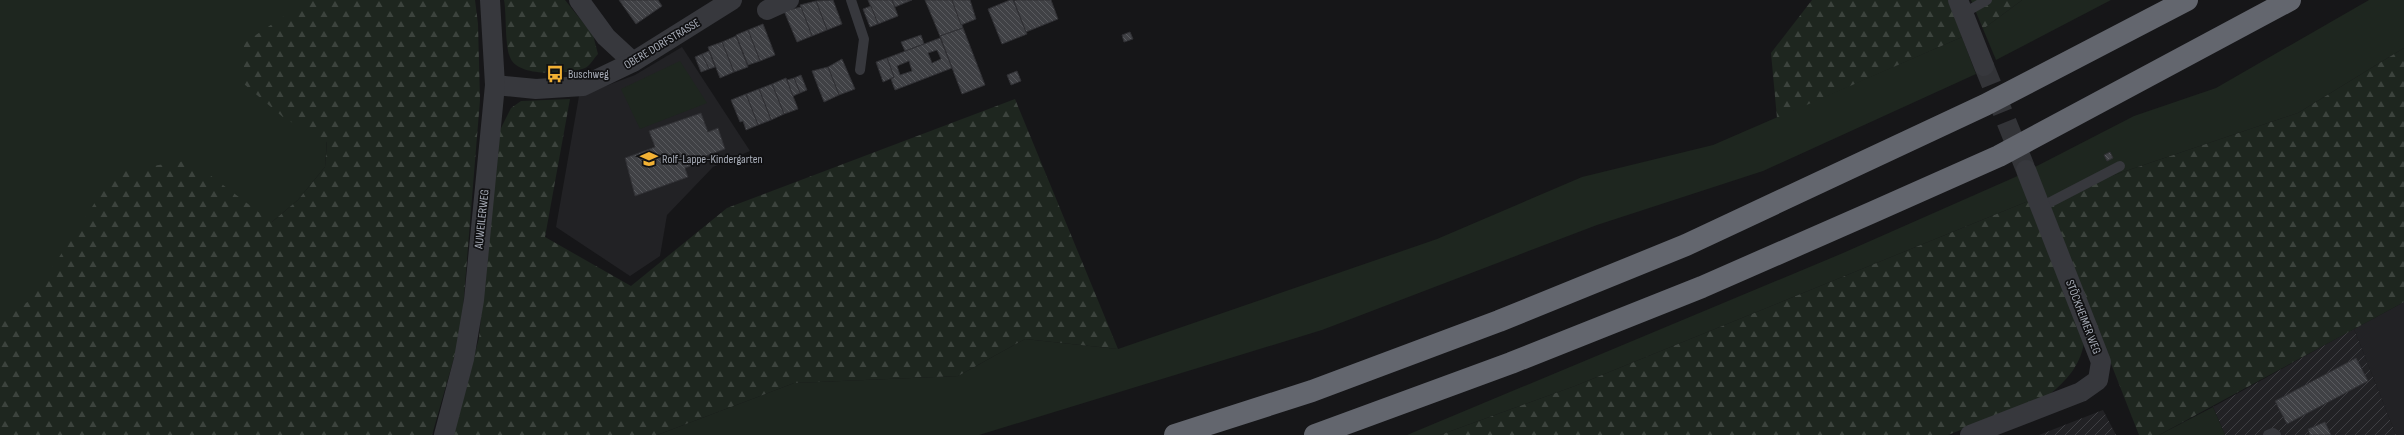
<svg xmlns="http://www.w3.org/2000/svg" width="2404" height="435" font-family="'Sofia Sans Condensed',sans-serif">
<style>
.built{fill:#222225}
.industrial{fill:url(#industrial-furrows)}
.green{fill:#1e261f}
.forest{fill:url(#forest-firs)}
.building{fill:url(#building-back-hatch);stroke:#303034;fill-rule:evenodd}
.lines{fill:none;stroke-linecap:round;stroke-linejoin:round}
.street-tunnel{stroke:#333438;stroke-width:20;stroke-dasharray:20 10;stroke-linecap:butt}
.lane{stroke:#37383d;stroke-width:10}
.street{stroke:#37383d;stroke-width:20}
.highway{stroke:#63666e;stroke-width:22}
.labels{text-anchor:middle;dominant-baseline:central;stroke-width:3.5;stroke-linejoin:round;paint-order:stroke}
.street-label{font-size:12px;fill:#a8adb8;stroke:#111113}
.poi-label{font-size:12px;fill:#a8adb8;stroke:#111113;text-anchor:start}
</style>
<defs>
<pattern id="industrial-furrows" width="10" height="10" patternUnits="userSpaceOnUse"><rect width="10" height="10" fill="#222225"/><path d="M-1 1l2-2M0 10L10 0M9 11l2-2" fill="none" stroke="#3f3f43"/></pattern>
<pattern id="forest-firs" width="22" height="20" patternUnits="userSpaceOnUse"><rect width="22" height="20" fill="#1e261f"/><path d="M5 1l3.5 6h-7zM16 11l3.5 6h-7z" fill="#3c433d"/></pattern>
<pattern id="building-back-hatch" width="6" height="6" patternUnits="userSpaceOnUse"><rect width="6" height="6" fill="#404145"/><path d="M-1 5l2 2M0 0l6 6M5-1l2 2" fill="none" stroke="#595a5e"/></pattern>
</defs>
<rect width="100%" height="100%" fill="#161618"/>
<!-- built -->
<g class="built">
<polygon points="682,47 750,151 713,167 667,215 660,256 630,276 556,227 579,96 635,75"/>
<polygon points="2404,302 2404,435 2396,435 2354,329"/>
</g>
<!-- industrial -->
<g class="industrial">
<polygon points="2354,329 2396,435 2225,435 2213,407"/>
<polygon points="2103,410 2116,435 2039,435"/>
</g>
<!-- green -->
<g class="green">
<polygon points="0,0 337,0 325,167 298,200 272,222 0,423"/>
<polygon points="2022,0 2111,0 1996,60 1983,29"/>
<polygon points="2369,0 2404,0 2404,48 2298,113 2046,198 2033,168 2134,116 2216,88"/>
<polygon points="1962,37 1976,74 1763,171 1597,225 1322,330 979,435 657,435 794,383 958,376 1025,339 1118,349 1437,239 1582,177 1713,145"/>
<polygon points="680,61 707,103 640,129 621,89"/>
<polygon points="2022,174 2031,200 1575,386 1440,435 1407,435 1843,253"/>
<polygon points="2213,407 2225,435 2159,435"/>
</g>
<!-- forest -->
<g class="forest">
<polygon points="308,0 475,0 478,24 480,100 461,333 432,435 0,435 0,318 31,300 115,172 190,160 272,222 298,200 325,167 327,142 284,118 244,84 244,43"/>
<path d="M504,0h61l28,35 5,19c-4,4 -8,12 -13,14 -16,6 -62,9 -73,-7 -8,-11 -5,-46 -8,-61z"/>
<polygon points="1812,0 1948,0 1962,37 1777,118 1771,53"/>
<polygon points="1971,0 2022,0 1983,29"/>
<polygon points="2404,48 2404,302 2159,435 2139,435 2046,198 2298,113"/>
<polygon points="570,99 545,237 631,286 727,208 1015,99 1118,349 1025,339 958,376 794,383 657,435 453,435 479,338 499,132 511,108 521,101"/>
<path d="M2031,200l53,143c-4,23 -18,38 -35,52l-101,40h-508l135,-49z"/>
</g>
<!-- building -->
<g class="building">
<polygon points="619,0 658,0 662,6 636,24"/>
<polygon points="833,0 842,24 827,30 816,1"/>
<polygon points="868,0 892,0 898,16 878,24"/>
<polygon points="892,0 912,0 895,7"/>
<polygon points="925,0 952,0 963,28 940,36"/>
<polygon points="952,0 970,0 976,19 961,25"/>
<polygon points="1010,0 1013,0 1027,34 1002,44 988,9"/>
<polygon points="1017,0 1051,0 1058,19 1026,32 1014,1"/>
<polygon points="816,1 827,30 812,36 800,5"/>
<polygon points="871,6 878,24 870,27 863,9"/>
<polygon points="801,7 812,36 797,42 784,11"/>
<polygon points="763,24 775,55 760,61 748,30"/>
<polygon points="963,28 985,85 962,94 940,36"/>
<polygon points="748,30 760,61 748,65 736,35"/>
<polygon points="1130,32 1133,39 1124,42 1122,35"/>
<polygon points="921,35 924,44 905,51 901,42"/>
<polygon points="736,36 748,67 734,72 722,42"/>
<path d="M940,38l12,30 -57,22 -4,-11 3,-2 -7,-19zM937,50l4,9 -9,4 -4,-10zM909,61l3,10 -12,4 -3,-9z"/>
<polygon points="722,42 734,72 720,78 708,47"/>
<polygon points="709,51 715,67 709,69 702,54"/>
<polygon points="702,54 709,69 701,72 695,57"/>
<polygon points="887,58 894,77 883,82 876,62"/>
<polygon points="842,59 855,89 839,95 828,67"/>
<polygon points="828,67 839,95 824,102 812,71"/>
<polygon points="1017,71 1021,81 1011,85 1007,75"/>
<polygon points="801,75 807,90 800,93 794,78"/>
<polygon points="786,78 798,109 784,114 772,84"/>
<polygon points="794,78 800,93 793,96 787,80"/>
<polygon points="772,84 784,114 771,120 759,89"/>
<polygon points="759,89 771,120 758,125 746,94"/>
<polygon points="746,94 758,125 746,130 743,121 740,122 731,100"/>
<polygon points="701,113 708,132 718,128 725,149 706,156 707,160 685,168 688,177 635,196 625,158 655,147 649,131"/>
<polygon points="2110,152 2113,158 2107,161 2104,155"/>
<polygon points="2356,358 2368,381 2287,424 2275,401"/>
<polygon points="2325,422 2331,435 2310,435 2308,429"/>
</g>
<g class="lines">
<!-- street-tunnel -->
<polyline class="street-tunnel" points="1984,66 2026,170"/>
<!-- lane -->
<g class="lane">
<polyline points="851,0 864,39 860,70"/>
<polyline points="1964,13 1987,0"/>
<polyline points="2041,207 2120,166"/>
<polyline points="2268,435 2273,433 2276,435"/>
</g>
<!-- street -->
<g class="street">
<polyline points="579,0 606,37 633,62"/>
<polyline points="1958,0 1984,66"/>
<polyline points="767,10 789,0"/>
<polyline points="495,85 536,89 583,86 633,62 732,0"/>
<polyline points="444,435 464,359 474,300 495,85 490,0"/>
<polyline points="1970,435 2081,392 2098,380 2101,362 2026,170"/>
</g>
<!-- highway -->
<g class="highway">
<polyline points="1175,435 1312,391 1499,321 1686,245 1985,105 2187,0"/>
<polyline points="1315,435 1511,363 1702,287 1873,212 1999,156 2290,0"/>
</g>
</g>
<!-- icons -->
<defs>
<g id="bus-bare" transform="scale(1.38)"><path d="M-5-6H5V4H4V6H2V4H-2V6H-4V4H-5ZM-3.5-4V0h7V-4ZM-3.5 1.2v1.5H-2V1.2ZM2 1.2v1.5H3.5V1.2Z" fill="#f2b134" stroke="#111113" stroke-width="2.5" paint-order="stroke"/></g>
<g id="school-bare" transform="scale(1.38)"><path d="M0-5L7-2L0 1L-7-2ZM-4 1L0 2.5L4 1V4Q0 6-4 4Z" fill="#f2b134" stroke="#111113" stroke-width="2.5" paint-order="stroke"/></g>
</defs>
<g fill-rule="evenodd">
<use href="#bus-bare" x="555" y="74"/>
<use href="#school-bare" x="649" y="159"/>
</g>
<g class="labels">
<!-- street labels -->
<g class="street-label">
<text transform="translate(662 44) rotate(-31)">OBERE DORFSTRASSE</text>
<text transform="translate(482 219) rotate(-84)">AUWEILERWEG</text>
<text transform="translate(2083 317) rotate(69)">STÖCKHEIMER WEG</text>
</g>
<!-- poi labels -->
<g class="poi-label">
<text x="568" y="74">Buschweg</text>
<text x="662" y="159">Rolf-Lappe-Kindergarten</text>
</g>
</g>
</svg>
